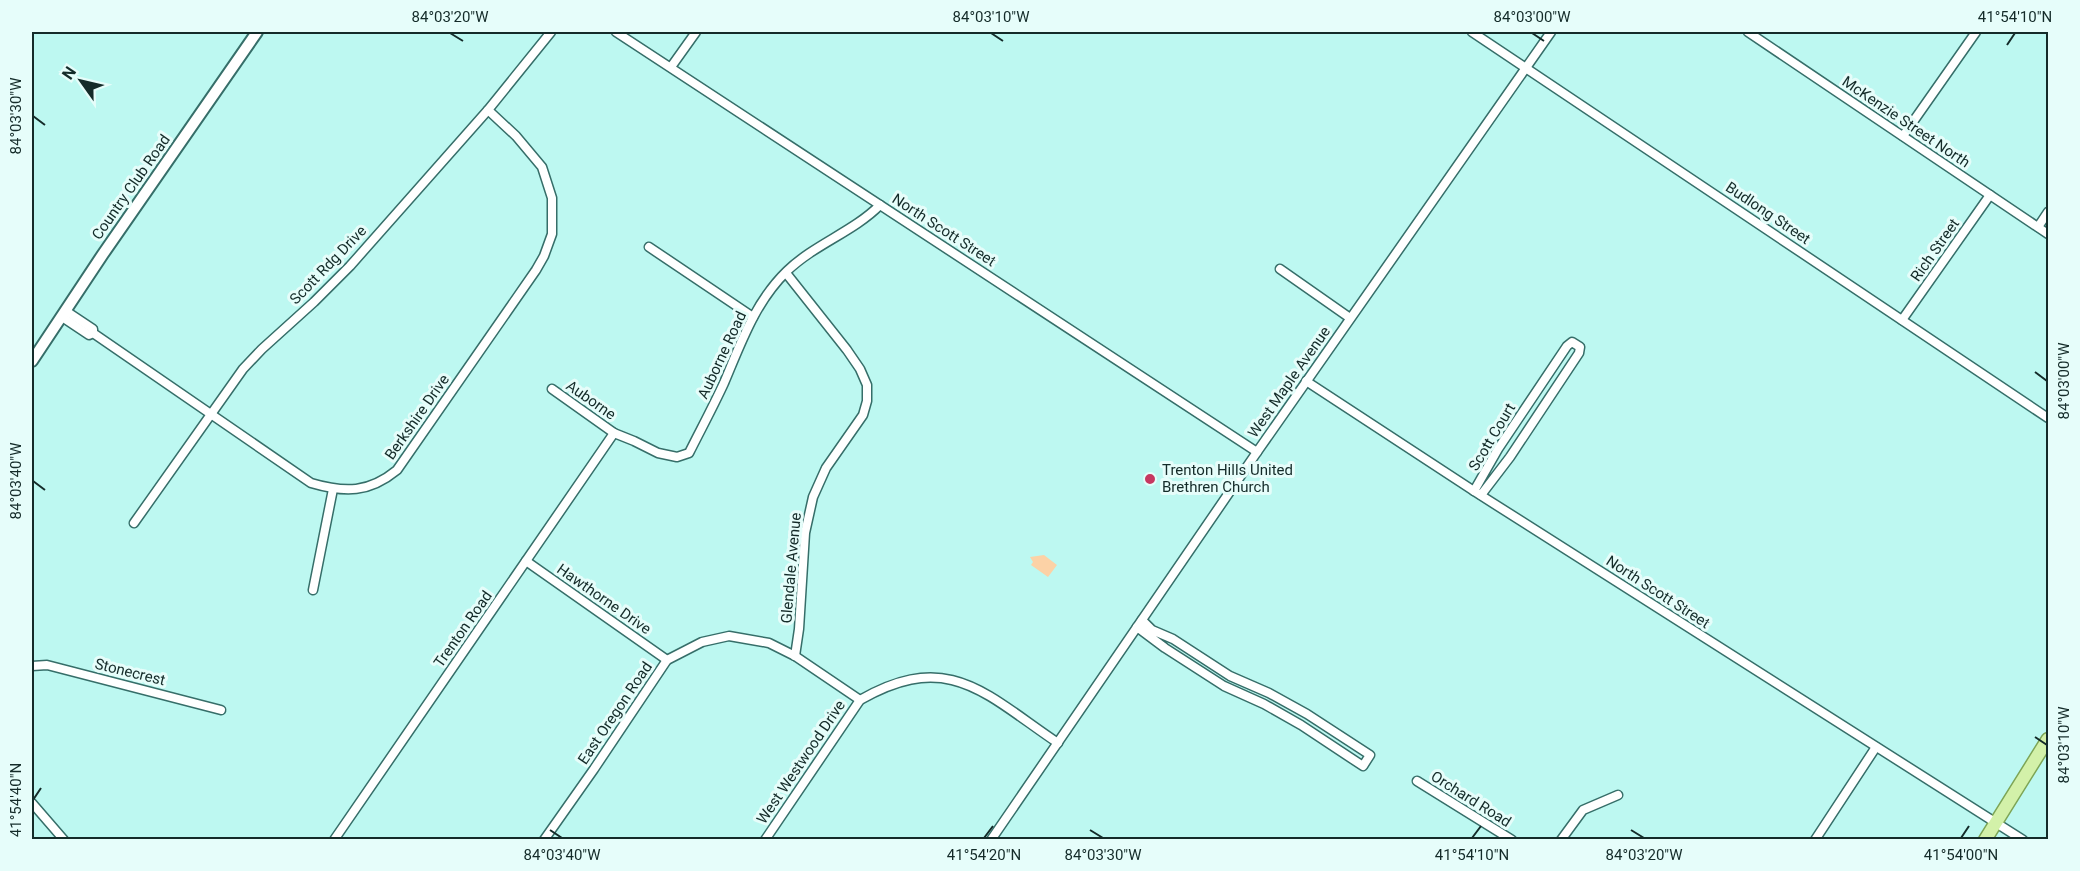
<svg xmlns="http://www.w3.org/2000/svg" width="2080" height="871" font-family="Roboto,sans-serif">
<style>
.green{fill:#fcd2a6}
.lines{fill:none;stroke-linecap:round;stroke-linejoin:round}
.minor-casing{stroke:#366e69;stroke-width:11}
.tertiary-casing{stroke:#366e69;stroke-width:14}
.primary-casing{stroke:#7da556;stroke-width:15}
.minor{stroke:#fff;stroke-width:8}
.tertiary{stroke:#fff;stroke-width:10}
.primary{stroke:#d3f1a9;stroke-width:12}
.ticks{fill:none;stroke:#142b29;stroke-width:2}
.poi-dot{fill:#c63861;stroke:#e6fdfa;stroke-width:2}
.labels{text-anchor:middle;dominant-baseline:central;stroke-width:6;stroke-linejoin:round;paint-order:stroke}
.street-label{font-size:15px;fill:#142b29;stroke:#e6fdfa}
.poi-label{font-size:15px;fill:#142b29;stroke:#e6fdfa;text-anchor:start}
.neatline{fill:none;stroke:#142b29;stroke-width:2}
.ticks-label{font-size:15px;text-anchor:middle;fill:#142b29}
</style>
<rect width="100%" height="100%" fill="#bdf8f1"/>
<!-- green -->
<polygon class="green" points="1044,555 1057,565 1048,577 1031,565 1033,562 1030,557"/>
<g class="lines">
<!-- minor casing -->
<g class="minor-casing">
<g id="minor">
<polyline points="616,32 1257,452"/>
<polyline points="1472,32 2048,418"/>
<polyline points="1748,32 2048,234"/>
<polyline points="671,67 696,32"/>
<polyline points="1903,136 1976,32"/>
<polyline points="2038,227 2048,212"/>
<polyline points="649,247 753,317"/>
<polyline points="1280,269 1350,318"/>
<polyline points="786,273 847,350 860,369 867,385 867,401 863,415 826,468 813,497 805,533 799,629 795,656"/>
<path d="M66,311l27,18v4l218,150c34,10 58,10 86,-13l139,-200 8,-14 8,-22v-36l-10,-31 -26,-31 -28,-26"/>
<polyline points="62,317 89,335 93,333"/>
<polyline points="1902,320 1990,195"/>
<polyline points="1306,381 1474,491 2023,840"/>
<path d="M552,389l62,44 20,8 24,12 19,4 12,-4c12,-24 24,-46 35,-70 17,-40 31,-81 63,-112 28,-27 66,-39 93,-66"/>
<polyline points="1474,491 1498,449 1567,346 1572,342 1580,347 1579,353 1510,457 1481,495"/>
<polyline points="134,523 243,369 262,349 314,302 350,266 488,110 551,32"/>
<polyline points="526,561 667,660"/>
<polyline points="313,590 333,489"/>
<polyline points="1137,627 1165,648 1224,686 1264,704 1301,725 1363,766 1370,755 1307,714 1269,693 1230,676 1173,639 1152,630 1142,620"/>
<polyline points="32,666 47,665 221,710"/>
<polyline points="1417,781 1512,840"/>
<polyline points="32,803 64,840"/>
<polyline points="334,840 614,433"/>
<polyline points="544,840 594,769 667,660 702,642 729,636 769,643 795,656 860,700"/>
<path d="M765,840l95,-140c89,-51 125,-6 198,43"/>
<polyline points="991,840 1257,452 1551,32"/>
<polyline points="1561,840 1583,810 1618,795"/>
<polyline points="1815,840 1876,747"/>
</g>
</g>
<!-- tertiary casing -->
<g class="tertiary-casing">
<polyline id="tertiary" points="32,361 103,254 257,32"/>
</g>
<!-- primary casing -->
<g class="primary-casing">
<polyline id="primary" points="1985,840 2048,739"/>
</g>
<!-- minor -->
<use href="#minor" class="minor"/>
<!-- tertiary -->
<use href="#tertiary" class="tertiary"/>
<!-- primary -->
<use href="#primary" class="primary"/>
</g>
<!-- ticks -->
<path class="ticks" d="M450,33l13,8M991,33l12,8M1532,33l12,8M2007,45l8,-12M33,116l12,9M2035,372l12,9M33,481l12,9M2035,737l12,8M33,800l8,-12M550,830l12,8M1090,830l13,8M1631,830l13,8M984,838l9,-12M1472,838l9,-12M1961,838l8,-12"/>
<!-- markers -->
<circle class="poi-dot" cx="1150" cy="479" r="6"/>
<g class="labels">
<!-- street labels -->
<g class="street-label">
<text transform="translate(1906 122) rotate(34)">McKenzie Street North</text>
<text transform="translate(131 187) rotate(-55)">Country Club Road</text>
<text transform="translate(1768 213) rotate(34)">Budlong Street</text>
<text transform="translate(944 230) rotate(33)">North Scott Street</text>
<text transform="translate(1935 250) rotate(-55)">Rich Street</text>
<text transform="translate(328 265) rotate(-46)">Scott Rdg Drive</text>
<text transform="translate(722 355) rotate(-65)">Auborne Road</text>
<text transform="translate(1289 382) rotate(-55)">West Maple Avenue</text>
<text transform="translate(591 400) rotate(35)">Auborne</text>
<text transform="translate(417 417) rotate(-55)">Berkshire Drive</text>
<text transform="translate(1492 437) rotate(-59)">Scott Court</text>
<text transform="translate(791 568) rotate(-85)">Glendale Avenue</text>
<text transform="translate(1658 592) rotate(33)">North Scott Street</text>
<text transform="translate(604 599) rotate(35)">Hawthorne Drive</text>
<text transform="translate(463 629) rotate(-55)">Trenton Road</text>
<text transform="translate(130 672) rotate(14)">Stonecrest</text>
<text transform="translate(615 713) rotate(-56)">East Oregon Road</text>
<text transform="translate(801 762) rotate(-56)">West Westwood Drive</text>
<text transform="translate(1471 799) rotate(32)">Orchard Road</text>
</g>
<!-- poi labels -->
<g class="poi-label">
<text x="1162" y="470">Trenton Hills United<tspan x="1162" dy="17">Brethren Church</tspan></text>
</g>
</g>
<!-- border -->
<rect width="2080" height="871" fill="none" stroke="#e6fdfa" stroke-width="66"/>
<!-- north arrow -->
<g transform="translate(81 81) rotate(304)" stroke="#e6fdfa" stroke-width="4.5" paint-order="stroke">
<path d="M0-4.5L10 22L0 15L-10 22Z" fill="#142b29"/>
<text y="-9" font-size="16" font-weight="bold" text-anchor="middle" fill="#142b29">N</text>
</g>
<rect x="33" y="33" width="2014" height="805" class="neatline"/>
<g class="ticks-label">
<text x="450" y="22">84°03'20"W</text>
<text x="991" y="22">84°03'10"W</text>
<text x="1532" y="22">84°03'00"W</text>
<text x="2015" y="22">41°54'10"N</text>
<text transform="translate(16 116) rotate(-90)" y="5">84°03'30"W</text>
<text transform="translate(2064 381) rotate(-90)" y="5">84°03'00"W</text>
<text transform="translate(16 481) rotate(-90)" y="5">84°03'40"W</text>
<text transform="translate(2064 745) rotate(-90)" y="5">84°03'10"W</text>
<text transform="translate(16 800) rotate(-90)" y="5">41°54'40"N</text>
<text x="562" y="860">84°03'40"W</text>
<text x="984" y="860">41°54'20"N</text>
<text x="1103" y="860">84°03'30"W</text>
<text x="1472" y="860">41°54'10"N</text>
<text x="1644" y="860">84°03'20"W</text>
<text x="1961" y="860">41°54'00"N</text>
</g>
</svg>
